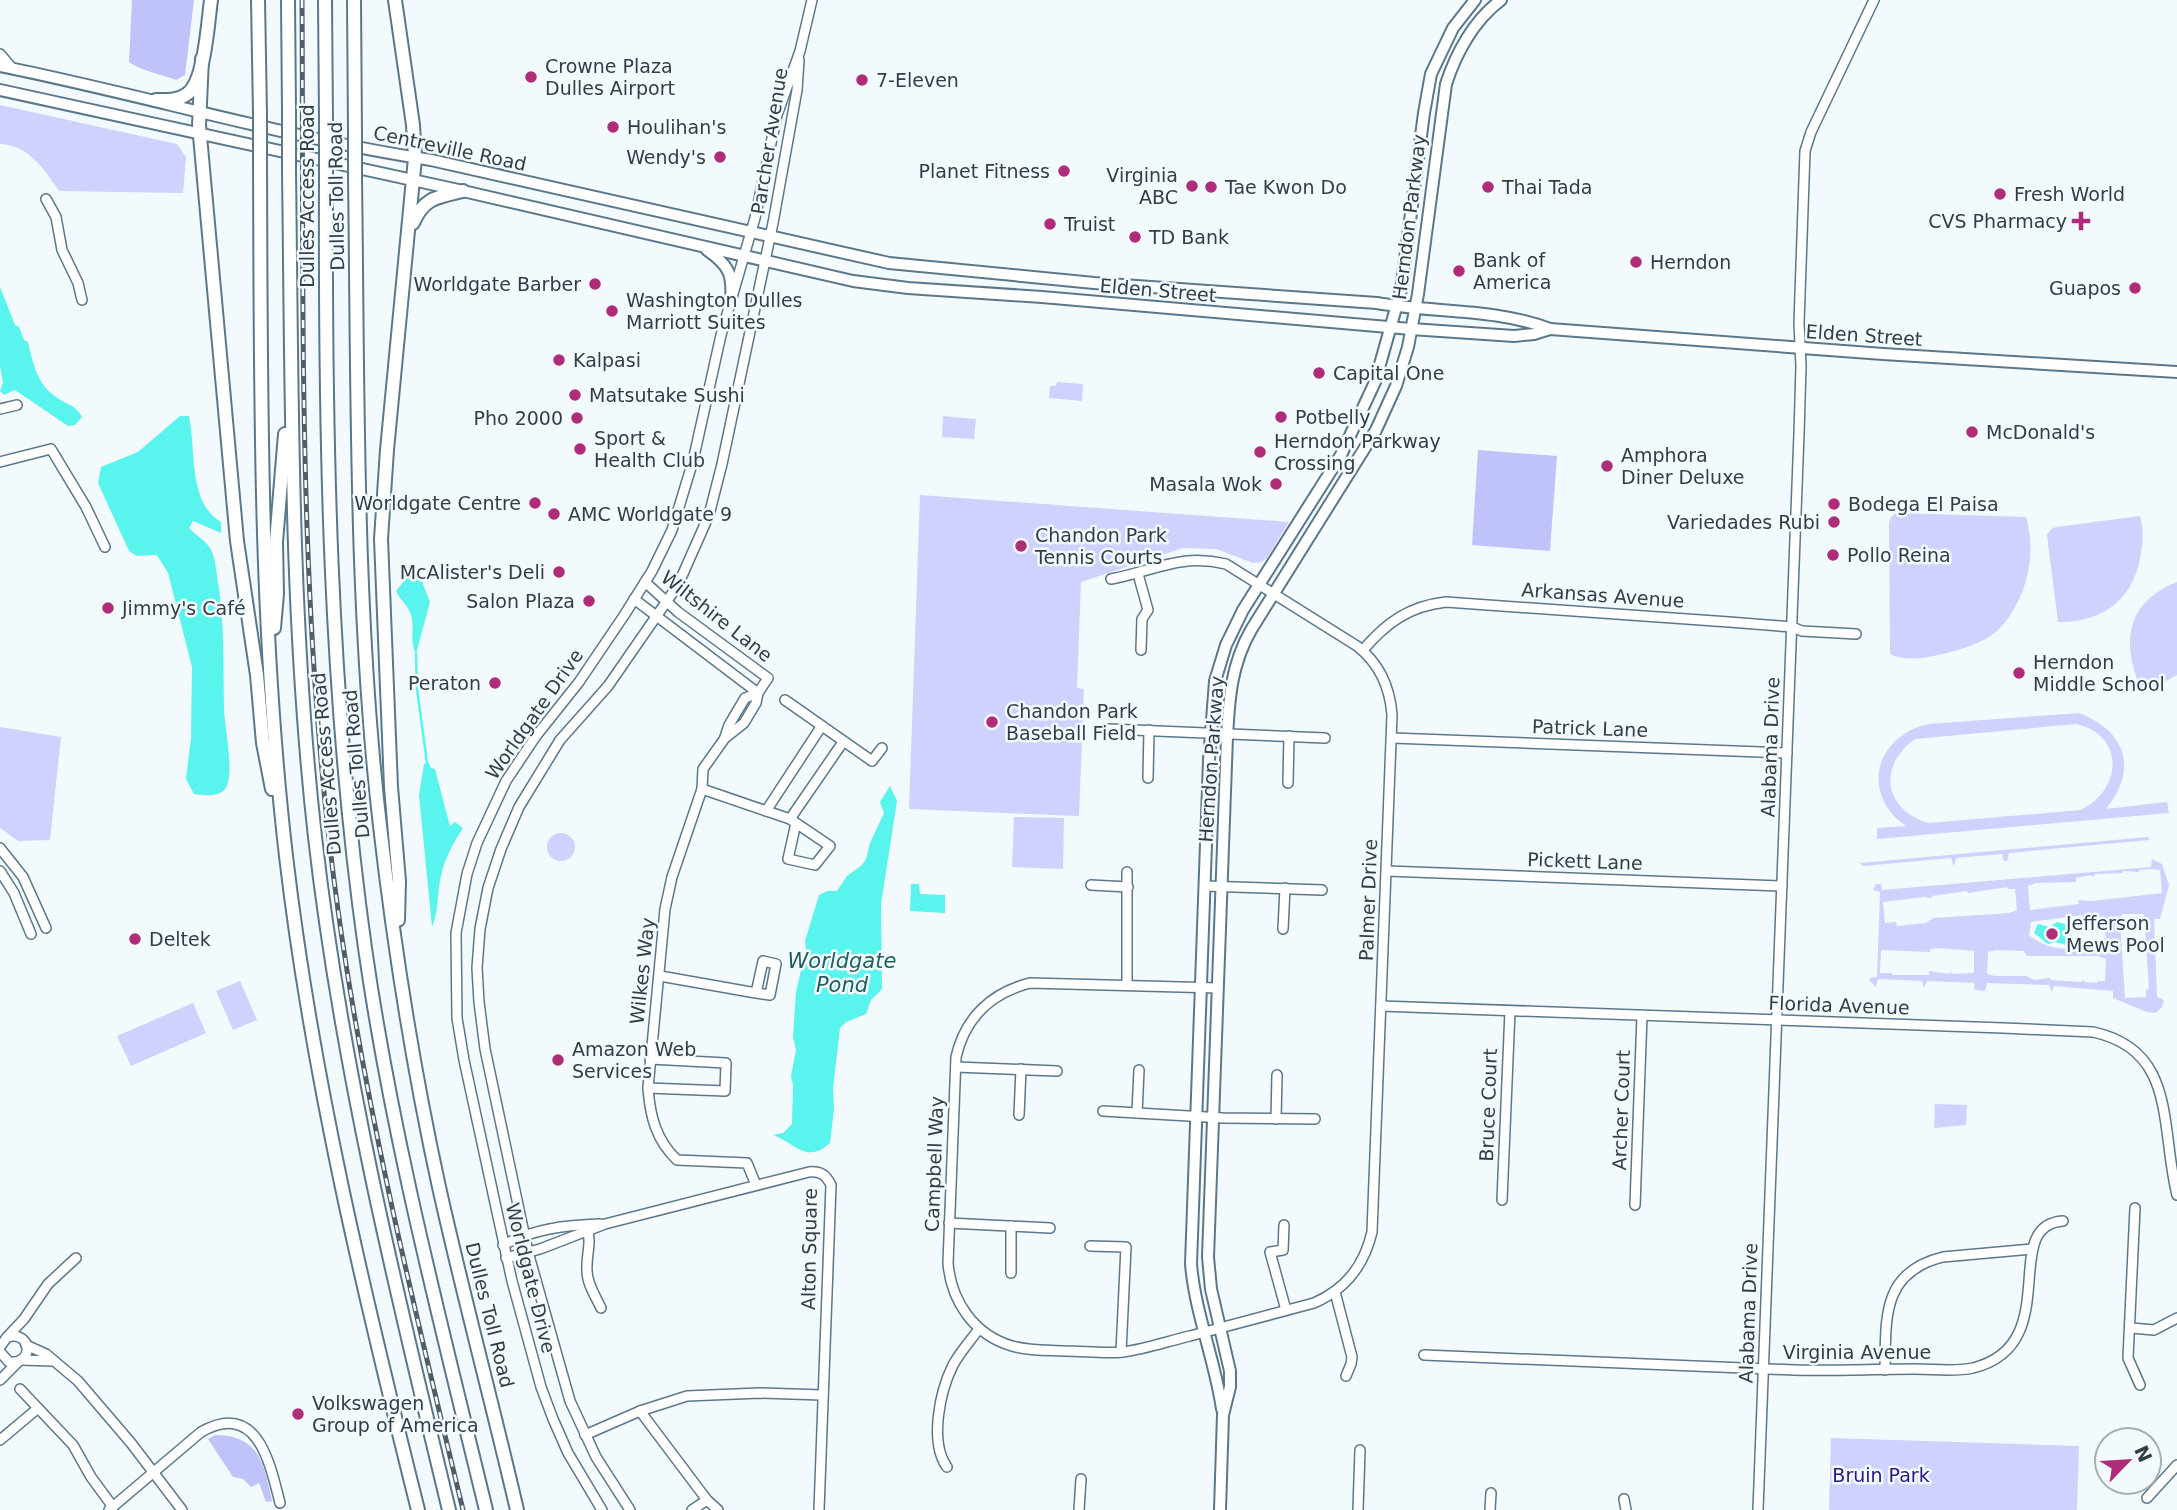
<svg xmlns="http://www.w3.org/2000/svg" width="2177" height="1510" font-family="'DejaVu Sans',sans-serif">
<style>
.green{fill:#cfd2fe;fill-rule:evenodd}
.forest{fill:#bfc3fa}
.water{fill:#59f4ee}
.lines{fill:none;stroke-linecap:round;stroke-linejoin:round}
.stream{stroke:#59f4ee;stroke-width:2.5}
.minor-casing{stroke:#5b788b;stroke-width:12}
.major-casing{stroke:#5b788b;stroke-width:14}
.highway-casing{stroke:#5b788b;stroke-width:16}
.minor{stroke:#fff;stroke-width:9}
.major{stroke:#fff;stroke-width:10}
.highway{stroke:#fff;stroke-width:12}
.rail-casing{stroke:#525e65;stroke-width:5}
.rail{stroke:#f3fafe;stroke-width:2.5;stroke-dasharray:8;stroke-linecap:butt}
.highway-bridge-casing{stroke:#5b788b;stroke-width:16;stroke-linecap:butt}
.highway-bridge{stroke:#fff;stroke-width:12}
.poi-dot{fill:#ae2c78;stroke:#f3fafe;stroke-width:2.5}
.labels{text-anchor:middle;dominant-baseline:central;stroke-width:5;stroke-linejoin:round;paint-order:stroke}
.poi-label{font-size:19px;fill:#313e46;stroke:#f3fafe;text-anchor:start}
.street-label{font-size:19px;fill:#313e46;stroke:#f3fafe}
.park-label{font-size:19px;fill:#2c177e;stroke:#f3fafe}
.water-label{font-size:21px;font-style:italic;fill:#1f5f5c;stroke:#f3fafe}
</style>
<rect width="100%" height="100%" fill="#f3fafe"/>
<!-- green -->
<g class="green">
<path d="M0,105l177,39 9,13 -3,36 -124,-2c-15,-22 -30,-46 -59,-47z"/>
<polygon points="1057,382 1083,384 1082,401 1049,398 1050,386 1056,386"/>
<polygon points="943,416 976,419 974,439 942,437"/>
<polygon points="920,495 1289,522 1267,558 1261,562 1253,563 1216,549 1183,548 1081,582 1077,688 1084,689 1079,816 909,809"/>
<path d="M1899,513l127,4c11,36 1,82 -26,111 -13,14 -39,22 -58,26 -17,4 -37,8 -52,0l-1,-130 1,-6 4,-4z"/>
<path d="M2140,516c4,15 3,27 0,43 -8,42 -40,64 -82,63l-11,-87 5,-7 5,-1z"/>
<path d="M2177,582v93l-34,19c-21,-47 -21,-90 34,-112z"/>
<path d="M2079,713c48,19 59,56 27,96l61,-7 2,11 -292,26v-11l29,-2c-7,-5 -14,-11 -19,-19 -23,-37 4,-76 42,-83zM2076,724c49,11 47,65 5,86l-152,13c-45,-13 -52,-57 -14,-84z"/>
<polygon points="0,727 61,737 50,840 18,841 0,828"/>
<polygon points="1014,817 1064,818 1063,869 1012,867"/>
<circle cx="561" cy="847" r="14"/>
<polygon points="2148,837 2149,840 2009,853 2007,861 2004,861 2002,854 1956,858 1954,866 1951,858 1863,866 1860,863"/>
<path d="M2152,859l10,5 7,21 -9,34h-6l3,78 7,3 -2,7 -6,6 -9,-1 -34,-14v-7l-59,-5 -2,6 -3,-7 -62,-2 -2,8 -10,-1 -1,-7 -47,-2 -3,7 -2,-7 -44,-2 -2,8 -6,-6 -1,-3 8,-1 3,-85 -7,-2 3,-6h5l1,6 269,-23zM2152,869l8,1 2,23 -69,8 -15,-1 1,4 -49,6 -2,-24 8,-3 40,-1v-4l15,-3 2,2 2,-3 28,-1v-2l16,1v-2zM2007,887l1,2h7l2,21 -8,3 -76,5 -7,5 -29,3 -1,-4 -11,1 -2,-21 41,-5 7,1 1,-2 35,-5 1,2zM2122,914h22l5,75 -3,1v7l-21,1 -5,-76zM2082,915l2,8 14,-6h5l3,21 -16,3 1,6c-27,2 -40,5 -62,-12l2,-13zM1938,948l36,3v22l-21,1 -3,-2 -1,2 -20,-3v4h-37v-2h-12l1,-23 49,2v-3zM1996,950l28,1 3,5h71l8,3 -1,22h-8v2l-13,-1v-2l-3,2 -31,-2v-2l-16,2 -8,-4h-31l-8,-2 1,-22z"/>
<polygon points="240,981 257,1020 233,1030 216,991"/>
<polygon points="193,1003 206,1033 131,1066 117,1036"/>
<polygon points="1935,1104 1967,1105 1966,1125 1934,1128"/>
<polygon points="1831,1438 2079,1446 2077,1510 1829,1510"/>
</g>
<!-- forest -->
<g class="forest">
<path d="M132,0h62l-9,75 -9,5c-16,-6 -34,-9 -47,-18z"/>
<polygon points="1478,450 1557,456 1550,551 1472,545"/>
<path d="M215,1435c45,0 49,30 57,66l-6,1 -7,-19 -8,4 -8,-8 -10,-2 -25,-38z"/>
</g>
<!-- water -->
<g class="water">
<path d="M0,287l15,38 4,2 5,13 4,2c5,21 9,42 28,55 12,9 18,6 26,20l-7,8 -7,1 -53,-36 -11,5 -4,-4 3,-9 -3,-16z"/>
<path d="M180,416h9c7,34 -1,87 32,106v11l-28,-12 -4,7c7,8 17,12 22,22 4,8 5,18 6,26 8,45 6,89 7,134 1,17 11,67 1,79 -7,9 -22,6 -31,5l-8,-15 5,-41 1,-71 -24,-94 -11,-18 -20,1 -8,-5 -31,-68 3,-16 37,-15z"/>
<path d="M416,566l14,36 -14,52c-7,-13 -1,-26 -5,-39 -3,-10 -11,-15 -15,-24z"/>
<path d="M429,763l2,5 4,1 15,57 5,-4 8,6c-10,16 -18,29 -22,48 -4,17 -2,34 -9,51l-13,-132 5,-31z"/>
<path d="M890,786l7,15 -16,103 1,85 -11,11 -5,14 -20,8 -6,6 -7,61 1,20 -4,34c-24,22 -36,-1 -57,-8l10,-2 9,-9 1,-39 -2,-9 5,-26 -3,-13 3,-45 10,-43 -1,-8 14,-46 8,-4h10l10,-15 15,-11 4,-6 4,-16 14,-30 -4,-11z"/>
<polygon points="911,884 919,884 920,894 945,895 945,913 910,911"/>
<polygon points="2057,922 2065,924 2071,936 2069,944 2066,945 2056,942 2048,944 2034,933 2038,924 2050,927"/>
</g>
<g class="lines">
<!-- stream -->
<polyline class="stream" points="416,654 417,689 427,763"/>
<!-- minor casing -->
<g class="minor-casing">
<g id="minor">
<polyline points="0,54 12,68"/>
<polyline points="46,199 56,217 62,250 78,283 82,300"/>
<polyline points="0,409 17,405"/>
<polyline points="0,462 51,449 86,507 105,547"/>
<polyline points="1138,574 1148,610 1142,619 1141,650"/>
<path d="M1111,579c43,-8 69,-26 115,-15l131,82c23,18 33,41 35,69l-20,517c-8,34 -26,57 -58,71 -41,11 -82,22 -124,33 -22,5 -44,13 -67,16 -19,2 -39,-1 -58,-1 -18,-1 -36,0 -53,-5 -38,-11 -61,-45 -64,-83l8,-206c9,-39 35,-64 74,-74l188,5"/>
<path d="M645,582l33,30 90,66 -10,15 -2,10 -12,20 -19,15 -22,31 -1,20 -30,88 -7,32 -17,179c2,28 8,52 29,72l70,3 9,22"/>
<polyline points="634,599 758,693"/>
<path d="M1363,650c23,-27 46,-44 83,-48l283,20 63,5 10,4 54,3"/>
<polyline points="785,700 872,761 882,748"/>
<polyline points="1109,729 1325,738"/>
<polyline points="725,737 729,725 745,698 758,693"/>
<polyline points="1392,738 1787,753"/>
<polyline points="1148,778 1149,730"/>
<polyline points="1288,783 1289,736"/>
<polyline points="702,789 790,819 830,846 815,865 788,859 796,823"/>
<polyline points="766,811 821,727"/>
<polyline points="790,819 843,742"/>
<polyline points="0,848 23,877 46,928"/>
<polyline points="0,871 14,893 31,934"/>
<polyline points="1387,871 1782,886"/>
<polyline points="1091,885 1128,887"/>
<polyline points="1205,886 1322,890"/>
<polyline points="1283,929 1285,888"/>
<polyline points="660,976 756,993 770,995 776,964 763,961 756,993"/>
<polyline points="1127,985 1127,872"/>
<path d="M1381,1006l622,22 90,4c84,18 67,94 84,163"/>
<polyline points="956,1067 1057,1071"/>
<polyline points="648,1088 725,1091 726,1063 650,1059"/>
<polyline points="1103,1111 1223,1118 1315,1119"/>
<polyline points="1137,1113 1139,1070"/>
<polyline points="1019,1115 1021,1069"/>
<polyline points="1276,1119 1277,1075"/>
<polyline points="1502,1200 1510,1011"/>
<polyline points="1635,1205 1642,1016"/>
<polyline points="2135,1208 2128,1358 2140,1385"/>
<polyline points="949,1223 1050,1228"/>
<polyline points="1284,1225 1283,1250 1270,1252 1286,1310"/>
<path d="M587,1226c5,20 -1,27 0,45 0,13 9,26 14,37"/>
<polyline points="1011,1226 1011,1273"/>
<path d="M503,1245c31,-16 62,-20 97,-21"/>
<polyline points="1090,1246 1126,1247 1121,1352"/>
<path d="M506,1258l34,-9 65,-25 204,-52c12,-1 17,3 22,13l-12,325"/>
<polyline points="1335,1292 1352,1357 1351,1364 1346,1376"/>
<polyline points="2131,1328 2154,1330 2177,1318"/>
<polyline points="7,1337 24,1319 48,1284 76,1258"/>
<polyline points="26,1345 46,1354 78,1381 131,1443 182,1510"/>
<path d="M0,1347l7,-10c25,-7 28,28 2,25l-9,-10"/>
<path d="M1424,1355c123,5 246,10 370,15 40,1 81,-1 121,-1 19,0 40,3 58,-1 93,-23 25,-143 90,-147"/>
<polyline points="22,1360 52,1361"/>
<path d="M1885,1370c1,-51 -4,-98 58,-113l89,-8"/>
<polyline points="0,1380 18,1362"/>
<polyline points="20,1389 73,1445 91,1477 113,1507"/>
<polyline points="640,1411 707,1500 718,1510"/>
<polyline points="585,1435 640,1411 687,1396 760,1393 822,1395"/>
<polyline points="0,1440 37,1409"/>
<path d="M947,1467c-18,-25 -7,-76 6,-102 7,-13 17,-24 26,-36"/>
<polyline points="2147,1498 2177,1465"/>
<polyline points="1624,1499 1626,1510"/>
<path d="M109,1510l92,-78c57,-32 69,32 79,71"/>
<polyline points="602,1510 568,1453 553,1419 541,1387 512,1281 464,1060 457,1018 456,933 467,874 477,843 506,781 536,736 579,682 625,614 652,571 672,530 693,461 721,335 755,218 777,115 800,51 812,0"/>
<polyline points="630,1510 596,1457 570,1401 528,1252 485,1049 479,1002 477,968 480,929 488,888 501,849 519,807 560,740 608,686 678,585 709,515 722,464 773,223 797,90 799,60"/>
<polyline points="692,1510 707,1500"/>
<polyline points="1079,1510 1081,1479"/>
<polyline points="1358,1510 1360,1450"/>
<polyline points="1490,1510 1491,1493"/>
<polyline points="1758,1510 1799,434 1801,366 1799,323 1805,151 1811,132 1874,0"/>
</g>
</g>
<!-- major casing -->
<g class="major-casing">
<g id="major">
<path d="M0,66c144,29 286,72 431,94l458,103 205,20 283,20c56,10 119,5 173,26l333,25 294,18"/>
<polyline points="0,90 463,191 853,281 908,288 1042,297 1411,329 1514,336 1534,334 1550,329"/>
<path d="M707,250c23,16 26,25 24,52"/>
<path d="M1222,1409c-7,-49 -27,-96 -31,-145l18,-504 6,-79 11,-36 17,-35 98,-155 34,-73 26,-92 23,-177 7,-39 22,-46 22,-28"/>
<path d="M1220,1510l3,-95 7,-28v-16l-19,-82 -3,-32 19,-520c2,-38 4,-72 24,-107l125,-200 20,-44 12,-39 10,-53 28,-210c10,-31 28,-64 55,-84"/>
</g>
</g>
<!-- highway casing -->
<g class="highway-casing">
<g id="highway">
<polyline points="258,0 260,113"/>
<polyline points="288,0 289,111"/>
<polyline points="325,0 326,120"/>
<polyline points="354,0 355,134"/>
<polyline points="395,0 413,125 415,158 387,450 381,539 391,787 399,881 398,920"/>
<polyline points="202,59 199,125 237,541 257,675 263,743 272,789"/>
<path d="M156,100c10,0 22,1 31,-6 18,-12 21,-73 24,-94"/>
<path d="M260,156c1,234 -1,468 26,700 26,222 78,438 132,654"/>
<path d="M289,171c3,222 1,445 26,666 26,228 80,450 134,673"/>
<path d="M355,176c3,217 0,435 25,650 14,121 33,242 59,361 24,108 53,215 78,323"/>
<path d="M326,179c-1,257 3,514 39,769 27,190 76,376 121,562"/>
<path d="M413,223c11,-26 25,-26 50,-32"/>
<polyline points="274,628 277,594 276,542 285,434"/>
</g>
</g>
<!-- minor -->
<use href="#minor" class="minor"/>
<!-- major -->
<use href="#major" class="major"/>
<!-- highway -->
<use href="#highway" class="highway"/>
<!-- rail casing -->
<g class="rail-casing">
<path id="rail" d="M302,0c2,304 -6,609 36,910 28,203 77,401 125,600"/>
</g>
<!-- rail -->
<use href="#rail" class="rail"/>
<!-- highway-bridge casing -->
<g class="highway-bridge-casing">
<g id="highway-bridge">
<polyline points="289,111 289,171"/>
<polyline points="260,113 260,156"/>
<polyline points="326,120 326,179"/>
<polyline points="355,134 355,176"/>
</g>
</g>
<!-- highway-bridge -->
<use href="#highway-bridge" class="highway-bridge"/>
</g>
<!-- markers -->
<g class="poi-dot">
<circle cx="531" cy="77" r="7"/>
<circle cx="862" cy="80" r="7"/>
<circle cx="613" cy="127" r="7"/>
<circle cx="720" cy="157" r="7"/>
<circle cx="1064" cy="171" r="7"/>
<circle cx="1192" cy="186" r="7"/>
<circle cx="1211" cy="187" r="7"/>
<circle cx="1488" cy="187" r="7"/>
<circle cx="2000" cy="194" r="7"/>
<path d="M2077.5 210.5h7v7h7v7h-7v7h-7v-7h-7v-7h7z"/>
<circle cx="1050" cy="224" r="7"/>
<circle cx="1135" cy="237" r="7"/>
<circle cx="1636" cy="262" r="7"/>
<circle cx="1459" cy="271" r="7"/>
<circle cx="595" cy="284" r="7"/>
<circle cx="2135" cy="288" r="7"/>
<circle cx="612" cy="311" r="7"/>
<circle cx="559" cy="360" r="7"/>
<circle cx="1319" cy="373" r="7"/>
<circle cx="575" cy="395" r="7"/>
<circle cx="1281" cy="417" r="7"/>
<circle cx="577" cy="418" r="7"/>
<circle cx="1972" cy="432" r="7"/>
<circle cx="580" cy="449" r="7"/>
<circle cx="1260" cy="452" r="7"/>
<circle cx="1607" cy="466" r="7"/>
<circle cx="1276" cy="484" r="7"/>
<circle cx="535" cy="503" r="7"/>
<circle cx="1834" cy="504" r="7"/>
<circle cx="554" cy="514" r="7"/>
<circle cx="1834" cy="522" r="7"/>
<circle cx="1021" cy="546" r="7"/>
<circle cx="1833" cy="555" r="7"/>
<circle cx="559" cy="572" r="7"/>
<circle cx="589" cy="601" r="7"/>
<circle cx="108" cy="608" r="7"/>
<circle cx="2019" cy="673" r="7"/>
<circle cx="495" cy="683" r="7"/>
<circle cx="992" cy="722" r="7"/>
<circle cx="2052" cy="934" r="7"/>
<circle cx="135" cy="939" r="7"/>
<circle cx="558" cy="1060" r="7"/>
<circle cx="298" cy="1414" r="7"/>
</g>
<g class="labels">
<!-- poi labels -->
<g class="poi-label">
<text x="545" y="66">Crowne Plaza<tspan x="545" dy="22">Dulles Airport</tspan></text>
<text x="876" y="80">7-Eleven</text>
<text x="627" y="127">Houlihan's</text>
<text x="706" y="157" text-anchor="end">Wendy's</text>
<text x="1050" y="171" text-anchor="end">Planet Fitness</text>
<text x="1178" y="175" text-anchor="end">Virginia<tspan x="1178" dy="22">ABC</tspan></text>
<text x="1225" y="187">Tae Kwon Do</text>
<text x="1502" y="187">Thai Tada</text>
<text x="2014" y="194">Fresh World</text>
<text x="2067" y="221" text-anchor="end">CVS Pharmacy</text>
<text x="1064" y="224">Truist</text>
<text x="1149" y="237">TD Bank</text>
<text x="1473" y="260">Bank of<tspan x="1473" dy="22">America</tspan></text>
<text x="1650" y="262">Herndon</text>
<text x="581" y="284" text-anchor="end">Worldgate Barber</text>
<text x="2121" y="288" text-anchor="end">Guapos</text>
<text x="626" y="300">Washington Dulles<tspan x="626" dy="22">Marriott Suites</tspan></text>
<text x="573" y="360">Kalpasi</text>
<text x="1333" y="373">Capital One</text>
<text x="589" y="395">Matsutake Sushi</text>
<text x="1295" y="417">Potbelly</text>
<text x="563" y="418" text-anchor="end">Pho 2000</text>
<text x="1986" y="432">McDonald's</text>
<text x="594" y="438">Sport &amp;<tspan x="594" dy="22">Health Club</tspan></text>
<text x="1274" y="441">Herndon Parkway<tspan x="1274" dy="22">Crossing</tspan></text>
<text x="1621" y="455">Amphora<tspan x="1621" dy="22">Diner Deluxe</tspan></text>
<text x="1262" y="484" text-anchor="end">Masala Wok</text>
<text x="521" y="503" text-anchor="end">Worldgate Centre</text>
<text x="1848" y="504">Bodega El Paisa</text>
<text x="568" y="514">AMC Worldgate 9</text>
<text x="1820" y="522" text-anchor="end">Variedades Rubi</text>
<text x="1035" y="535">Chandon Park<tspan x="1035" dy="22">Tennis Courts</tspan></text>
<text x="1847" y="555">Pollo Reina</text>
<text x="545" y="572" text-anchor="end">McAlister's Deli</text>
<text x="575" y="601" text-anchor="end">Salon Plaza</text>
<text x="122" y="608">Jimmy's Café</text>
<text x="2033" y="662">Herndon<tspan x="2033" dy="22">Middle School</tspan></text>
<text x="481" y="683" text-anchor="end">Peraton</text>
<text x="1006" y="711">Chandon Park<tspan x="1006" dy="22">Baseball Field</tspan></text>
<text x="2066" y="923">Jefferson<tspan x="2066" dy="22">Mews Pool</tspan></text>
<text x="149" y="939">Deltek</text>
<text x="572" y="1049">Amazon Web<tspan x="572" dy="22">Services</tspan></text>
<text x="312" y="1403">Volkswagen<tspan x="312" dy="22">Group of America</tspan></text>
</g>
<!-- street labels -->
<g class="street-label">
<text transform="translate(769 141) rotate(-81)">Parcher Avenue</text>
<text transform="translate(450 148) rotate(12)">Centreville Road</text>
<text transform="translate(307 196) rotate(-90)">Dulles Access Road</text>
<text transform="translate(336 196) rotate(-91)">Dulles Toll Road</text>
<text transform="translate(1409 217) rotate(-83)">Herndon Parkway</text>
<text transform="translate(1158 290) rotate(5)">Elden Street</text>
<text transform="translate(1864 335) rotate(4)">Elden Street</text>
<text transform="translate(1603 595) rotate(4)">Arkansas Avenue</text>
<text transform="translate(717 616) rotate(38)">Wiltshire Lane</text>
<text transform="translate(534 714) rotate(-55)">Worldgate Drive</text>
<text transform="translate(1590 728) rotate(2)">Patrick Lane</text>
<text transform="translate(1770 747) rotate(-88)">Alabama Drive</text>
<text transform="translate(1211 759) rotate(-86)">Herndon Parkway</text>
<text transform="translate(326 764) rotate(-95)">Dulles Access Road</text>
<text transform="translate(356 764) rotate(-95)">Dulles Toll Road</text>
<text transform="translate(1585 861) rotate(2)">Pickett Lane</text>
<text transform="translate(1368 900) rotate(-88)">Palmer Drive</text>
<text transform="translate(642 971) rotate(-84)">Wilkes Way</text>
<text transform="translate(1839 1005) rotate(2)">Florida Avenue</text>
<text transform="translate(1488 1105) rotate(-88)">Bruce Court</text>
<text transform="translate(1621 1110) rotate(-88)">Archer Court</text>
<text transform="translate(934 1164) rotate(-88)">Campbell Way</text>
<text transform="translate(809 1249) rotate(-89)">Alton Square</text>
<text transform="translate(531 1278) rotate(76)">Worldgate Drive</text>
<text transform="translate(1748 1313) rotate(-88)">Alabama Drive</text>
<text transform="translate(490 1315) rotate(76)">Dulles Toll Road</text>
<text x="1857" y="1352">Virginia Avenue</text>
</g>
<!-- park labels -->
<g class="park-label">
<text x="1881" y="1475">Bruin Park</text>
</g>
<!-- water labels -->
<g class="water-label">
<text x="842" y="961">Worldgate<tspan x="842" dy="24">Pond</tspan></text>
</g>
</g>
<!-- north arrow -->
<g transform="translate(2128 1461) rotate(65)"><circle r="33" fill="#f3fafe" stroke="#a5afb4" stroke-width="2"/>
<path d="M0-5L12 26L0 18L-12 26Z" fill="#ae2c78"/>
<text y="-10" font-size="19" font-weight="bold" text-anchor="middle" fill="#313e46">N</text>
</g>
</svg>
